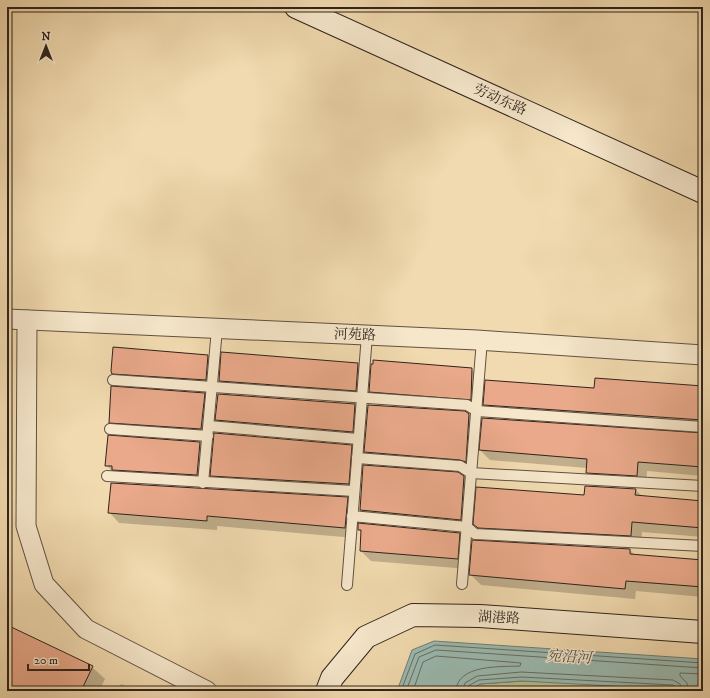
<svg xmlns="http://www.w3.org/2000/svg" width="710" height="698" font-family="'IM FELL DW Pica','Noto Serif SC',serif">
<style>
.green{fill:#b7c08d;stroke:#737255}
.water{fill:#9bbab0;stroke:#707e75}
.shadow{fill:#0003}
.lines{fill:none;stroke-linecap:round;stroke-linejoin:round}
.shore{stroke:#656e66;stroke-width:1}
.building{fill:#e9a98a;stroke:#2f231d}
.lane-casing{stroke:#605142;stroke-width:12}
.street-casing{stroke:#605142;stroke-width:21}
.secondary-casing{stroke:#2f231d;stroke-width:24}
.lane{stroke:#f6e7cb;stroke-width:10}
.street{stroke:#f6e7cb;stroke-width:19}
.secondary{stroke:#f6e7cb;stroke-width:22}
.labels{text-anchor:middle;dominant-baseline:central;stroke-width:3;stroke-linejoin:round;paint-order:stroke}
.street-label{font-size:14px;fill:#2f231d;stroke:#f6e7cb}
.water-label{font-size:15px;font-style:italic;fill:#4f5049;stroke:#f6e7cb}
</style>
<rect width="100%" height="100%" fill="#f1daaf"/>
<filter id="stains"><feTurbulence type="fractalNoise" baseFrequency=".005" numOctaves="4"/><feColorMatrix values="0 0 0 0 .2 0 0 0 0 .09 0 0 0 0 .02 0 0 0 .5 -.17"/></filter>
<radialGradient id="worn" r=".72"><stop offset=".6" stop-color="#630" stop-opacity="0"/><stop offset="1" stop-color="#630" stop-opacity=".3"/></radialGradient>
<!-- green -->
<polygon class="green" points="522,681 703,683 703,691 468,691 480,684"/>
<!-- water -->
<polygon class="water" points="434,641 703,659 703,691 522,681 480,684 468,691 397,691 412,650"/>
<!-- shadow -->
<g class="shadow">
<polygon points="208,356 218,366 216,390 124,384 113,373"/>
<polygon points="7,364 8,365 7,430"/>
<polygon points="358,364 368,374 366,401 230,391 220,381"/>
<polygon points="471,369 482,379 481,409 380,402 370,391"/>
<polygon points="703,388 703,429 494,414 484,405 595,389"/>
<polygon points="204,394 215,404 211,439 120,433 110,422"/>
<polygon points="355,405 365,415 363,442 227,430 216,420"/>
<polygon points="469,415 479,425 476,471 376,462 365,452"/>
<polygon points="703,434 703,476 647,471 646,485 597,482 587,473 587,468 490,460 480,450"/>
<polygon points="200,443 210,453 207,485 117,476 106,465"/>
<polygon points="351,446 362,456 359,494 222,486 211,475"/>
<polygon points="464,477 474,488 471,530 371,520 361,510"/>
<polygon points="636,490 643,497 703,502 703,537 642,532 641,545 484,534 474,524 585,496"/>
<polygon points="347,498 357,508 355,538 217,526 217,530 119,523 109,512"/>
<polygon points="359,529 459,534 470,544 468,569 371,561 361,551 362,533"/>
<polygon points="630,550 636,556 703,561 703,597 636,591 635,599 481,585 470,574"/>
<polygon points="7,627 92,667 105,679 99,691 7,691"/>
<polygon points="121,684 135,691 118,691"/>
</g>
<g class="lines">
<!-- shore -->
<g class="shore">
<polyline points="401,691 415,654 435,645 703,663"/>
<polyline points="406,691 419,657 436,650 703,668"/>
<path d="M413,691l10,-29 13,-6 85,7 -1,3c-19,1 -63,-2 -64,25"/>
<polyline points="462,691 465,683 477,676 521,672 673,680 680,684 682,691"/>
<polyline points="467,691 468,686 479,680 522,677 673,685 676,687 677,691"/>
<polyline points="688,691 687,683 680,676 680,673 703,674"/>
</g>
</g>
<!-- building -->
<g class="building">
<polygon points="113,347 208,355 206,380 112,374 111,371"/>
<polygon points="221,352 358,363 356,391 219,381"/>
<polygon points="373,360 472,368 471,400 369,392 371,364 373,364"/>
<polygon points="595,378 703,386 703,420 483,405 485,380 594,388"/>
<polygon points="111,386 205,393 201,429 109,423"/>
<polygon points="218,394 355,404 353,432 215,420"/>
<polygon points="368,405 465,411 469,414 466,462 460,460 364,452"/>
<polygon points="482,418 703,433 703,467 638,462 637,476 586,473 587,459 479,450"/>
<polygon points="214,433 352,445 349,484 210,476"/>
<polygon points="108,435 200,442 197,475 112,470 112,466 105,466"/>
<polygon points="363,465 458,472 464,476 461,520 360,510"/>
<polygon points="111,483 348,497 345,528 207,516 207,521 108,513"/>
<polygon points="585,486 636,489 635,495 703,501 703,528 632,522 631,536 478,528 473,524 476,487 584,495"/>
<polygon points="358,523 460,533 458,559 360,551 361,530 358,530"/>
<polygon points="472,540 630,549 630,554 703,560 703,587 626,581 625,589 469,575"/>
<polygon points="7,625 93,666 81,691 7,691"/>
</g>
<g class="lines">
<!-- lane casing -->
<g class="lane-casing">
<g id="lane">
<polyline points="113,380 467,405 477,411 703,427"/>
<polyline points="209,426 358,439"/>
<polyline points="110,429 208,436"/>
<polyline points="357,458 460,466 471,473 703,486"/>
<polyline points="107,476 354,491"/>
<polyline points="203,483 217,329"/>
<polyline points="352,516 467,527 475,534 703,546"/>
<polyline points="462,584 482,340"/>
<polyline points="347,585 367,335"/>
</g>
</g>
<!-- street casing -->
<g class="street-casing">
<g id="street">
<polyline points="7,319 477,340 703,355"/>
<polyline points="27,320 26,526 44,584 86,629 207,691"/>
</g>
</g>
<!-- secondary casing -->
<g class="secondary-casing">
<g id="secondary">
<polyline points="296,7 703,192"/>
<polyline points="327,691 332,678 366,637 413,615 480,616 703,632"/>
</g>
</g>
<!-- lane -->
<use href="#lane" class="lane"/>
<!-- street -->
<use href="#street" class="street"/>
<!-- secondary -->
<use href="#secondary" class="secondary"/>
</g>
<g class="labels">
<!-- street labels -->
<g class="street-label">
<text transform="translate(500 100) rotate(24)">劳动东路</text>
<text transform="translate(355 335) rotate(2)">河苑路</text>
<text transform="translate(499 618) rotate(3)">湖港路</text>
</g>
<!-- water labels -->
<g class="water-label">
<text transform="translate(569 657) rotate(3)">宛沿河</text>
</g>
</g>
<!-- margin -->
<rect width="710" height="698" fill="none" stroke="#f1daaf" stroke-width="24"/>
<rect x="8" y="8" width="694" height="682" fill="none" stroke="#2f231d" stroke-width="2"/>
<rect x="12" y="12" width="686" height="674" fill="none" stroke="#2f231d"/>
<!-- north arrow -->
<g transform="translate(46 46)" stroke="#f6e7cb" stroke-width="3" paint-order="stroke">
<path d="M0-3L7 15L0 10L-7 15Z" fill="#2f231d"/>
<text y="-6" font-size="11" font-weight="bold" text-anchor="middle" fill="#2f231d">N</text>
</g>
<!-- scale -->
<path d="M28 664v6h61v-6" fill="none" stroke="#2f231d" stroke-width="2"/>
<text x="34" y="664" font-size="12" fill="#2f231d" stroke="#f6e7cb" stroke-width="3" paint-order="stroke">20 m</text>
<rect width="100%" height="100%" filter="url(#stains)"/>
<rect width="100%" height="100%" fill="url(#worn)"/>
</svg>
